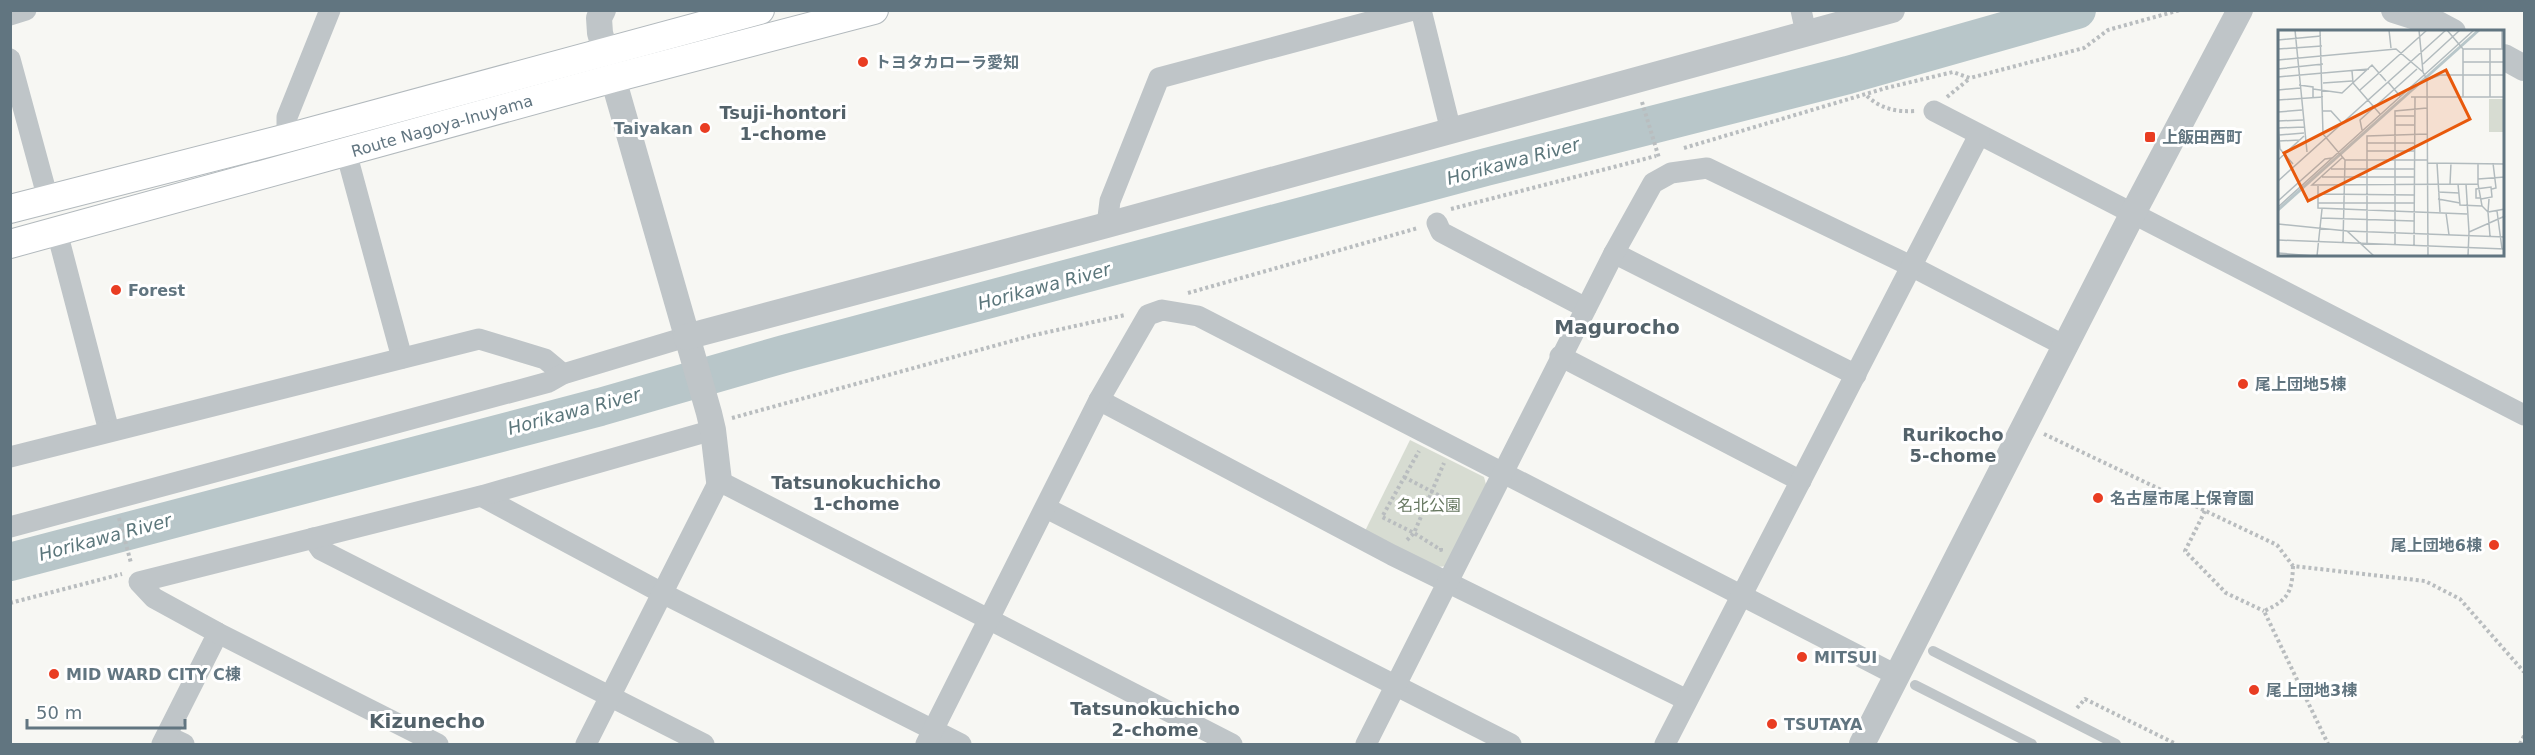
<svg xmlns="http://www.w3.org/2000/svg" width="2535" height="755" font-family="'DejaVu Sans','Noto Sans JP',sans-serif">
<style>
.green{fill:#d7dcd2}
.lines{fill:none;stroke-linecap:round;stroke-linejoin:round}
.river{stroke:#b8c6c9;stroke-width:38}
.secondary-casing{stroke:#b2b9bd;stroke-width:30}
.path{stroke:#b9bdbf;stroke-width:4;stroke-dasharray:3 3;stroke-linecap:butt}
.service{stroke:#bfc5c8;stroke-width:10}
.minor{stroke:#bfc5c8;stroke-width:21}
.tertiary{stroke:#bfc5c8;stroke-width:26}
.secondary{stroke:#fff;stroke-width:28}
.poi-dot{fill:#e93d22;stroke:#fff;stroke-width:2}
.labels{text-anchor:middle;dominant-baseline:central;stroke-width:6;stroke-linejoin:round;paint-order:stroke}
.poi-label{font-size:16px;font-weight:bold;fill:#617580;stroke:#fff;text-anchor:start}
.street-label{font-size:16px;fill:#617580;stroke:#fff}
.park-label{font-size:16px;fill:#667760;stroke:#fff}
.neighbourhood-label{font-size:18px;font-weight:bold;fill:#53626a;stroke:#fff}
.water-label{font-size:18px;font-style:italic;fill:#5b767b;stroke:#fff}
.quarter-label{font-size:20px;font-weight:bold;fill:#53626a;stroke:#fff}
.inset-river{fill:none;stroke:#b8c6c9;stroke-width:3}
.inset-road{fill:none;stroke:#b2bbbe;stroke-width:1.5}
.view{fill:#e8590c;fill-opacity:0.15;stroke:#e8590c;stroke-width:3}
.inset-edge{fill:none;stroke:#617580;stroke-width:3}
</style>
<rect width="100%" height="100%" fill="#f7f7f3"/>
<!-- green -->
<polygon class="green" points="1410,440 1484,477 1488,492 1449,566 1437,567 1365,531"/>
<g class="lines">
<!-- river -->
<polyline class="river" points="10,562 600,407 784,354 1486,167 1848,75 2077,10"/>
<!-- secondary casing -->
<g class="secondary-casing">
<g id="secondary">
<polyline points="10,209 287,138 760,10"/>
<polyline points="10,244 614,78 874,10"/>
</g>
</g>
<!-- path -->
<g class="path">
<path d="M1867,96c14,13 29,16 49,15"/>
<polyline points="1947,97 1969,79"/>
<polyline points="1642,102 1659,158"/>
<polyline points="1684,148 1886,88 1953,72 1970,78 2084,48 2108,30 2180,10"/>
<polyline points="1451,209 1656,156"/>
<polyline points="1188,293 1418,228"/>
<polyline points="732,418 1030,336 1125,315"/>
<polyline points="2044,434 2277,545 2293,566 2425,581 2460,599 2524,672"/>
<polyline points="1404,477 1461,507"/>
<polyline points="2205,511 2185,551 2226,593 2264,611"/>
<polyline points="119,518 131,563"/>
<polyline points="1407,540 1414,533 1382,517 1419,451"/>
<polyline points="1441,548 1441,550 1414,533 1444,463"/>
<path d="M2293,566c-1,27 -5,34 -29,45l64,133"/>
<polyline points="10,603 122,574"/>
<polyline points="2077,708 2085,699 2176,744"/>
<polyline points="2520,744 2524,736"/>
</g>
<!-- service -->
<g class="service">
<polyline points="1933,651 2116,744"/>
<polyline points="1915,685 2032,744"/>
</g>
<!-- minor -->
<g class="minor">
<polyline points="1421,10 1451,131"/>
<polyline points="1801,10 1806,33"/>
<polyline points="10,15 26,10"/>
<polyline points="10,59 48,199"/>
<polyline points="1934,111 2524,415"/>
<polyline points="287,138 287,117 330,10"/>
<polyline points="346,152 402,358"/>
<polyline points="1437,223 1441,232 1586,308"/>
<polyline points="1107,225 1110,201 1159,78 1413,10"/>
<polyline points="57,232 109,431"/>
<polyline points="1614,253 1856,375"/>
<polyline points="1560,356 1801,481"/>
<polyline points="1099,400 1392,555 1687,700"/>
<polyline points="10,457 479,339 545,359 563,374"/>
<polyline points="481,496 662,593 961,744"/>
<polyline points="1046,508 1511,744"/>
<polyline points="10,527 549,382 563,374 686,337"/>
<polyline points="313,538 321,550 704,744"/>
<polyline points="167,736 184,744"/>
<polyline points="162,744 218,633"/>
<polyline points="438,744 218,633 154,598 139,582 481,496 713,430"/>
<polyline points="586,744 719,481 1232,744"/>
<polyline points="926,744 1099,400 1148,315 1162,310 1198,316 1898,676"/>
<polyline points="1366,744 1614,253 1653,183 1671,173 1707,168 1911,266 2067,347"/>
<polyline points="1665,744 1979,135"/>
</g>
<!-- tertiary -->
<g class="tertiary">
<polyline points="603,10 599,18 600,33 709,413 713,430 719,481"/>
<polyline points="2394,10 2438,24 2453,32"/>
<polyline points="2504,57 2524,68"/>
<polyline points="686,337 1107,225 1892,10"/>
<polyline points="1862,744 2133,213 2240,10"/>
</g>
<!-- secondary -->
<use href="#secondary" class="secondary"/>
</g>
<!-- markers -->
<g class="poi-dot">
<circle cx="863" cy="62" r="6"/>
<circle cx="705" cy="128" r="6"/>
<rect x="2144" y="131" width="12" height="12" rx="3"/>
<circle cx="116" cy="290" r="6"/>
<circle cx="2243" cy="384" r="6"/>
<circle cx="2098" cy="498" r="6"/>
<circle cx="2494" cy="545" r="6"/>
<circle cx="1802" cy="657" r="6"/>
<circle cx="54" cy="674" r="6"/>
<circle cx="2254" cy="690" r="6"/>
<circle cx="1772" cy="724" r="6"/>
</g>
<g class="labels">
<!-- poi labels -->
<g class="poi-label">
<text x="875" y="62">トヨタカローラ愛知</text>
<text x="693" y="128" text-anchor="end">Taiyakan</text>
<text x="2162" y="137">上飯田西町</text>
<text x="128" y="290">Forest</text>
<text x="2255" y="384">尾上団地5棟</text>
<text x="2110" y="498">名古屋市尾上保育園</text>
<text x="2482" y="545" text-anchor="end">尾上団地6棟</text>
<text x="1814" y="657">MITSUI</text>
<text x="66" y="674">MID WARD CITY C棟</text>
<text x="2266" y="690">尾上団地3棟</text>
<text x="1784" y="724">TSUTAYA</text>
</g>
<!-- street labels -->
<g class="street-label">
<text transform="translate(442 126) rotate(-16)">Route Nagoya-Inuyama</text>
</g>
<!-- park labels -->
<g class="park-label">
<text x="1429" y="505">名北公園</text>
</g>
<!-- neighbourhood labels -->
<g class="neighbourhood-label">
<text x="783" y="112">Tsuji-hontori<tspan x="783" dy="21">1-chome</tspan></text>
<text x="1953" y="434">Rurikocho<tspan x="1953" dy="21">5-chome</tspan></text>
<text x="856" y="482">Tatsunokuchicho<tspan x="856" dy="21">1-chome</tspan></text>
<text x="1155" y="708">Tatsunokuchicho<tspan x="1155" dy="21">2-chome</tspan></text>
</g>
<!-- water labels -->
<g class="water-label">
<text transform="translate(1513 161) rotate(-15)">Horikawa River</text>
<text transform="translate(1044 286) rotate(-15)">Horikawa River</text>
<text transform="translate(574 411) rotate(-15)">Horikawa River</text>
<text transform="translate(105 537) rotate(-15)">Horikawa River</text>
</g>
<!-- quarter labels -->
<g class="quarter-label">
<text x="1617" y="327">Magurocho</text>
<text x="427" y="721">Kizunecho</text>
</g>
</g>
<!-- overview -->
<g transform="translate(2278 30)">
<rect width="226" height="226" fill="#f7f7f3"/>
<path d="M211,69h15v33h-15z" fill="#d7dcd2"/>
<path class="inset-river" d="M0,180l201,-180"/>
<path class="inset-road" d="M17,0l12,122M42,0l3,104 22,26 -2,82M111,0l2,18M141,0l4,42 4,8 1,176M169,0l16,19h42M224,0v19M0,10l43,-4M0,19l44,-3M0,30l118,-11 27,23M185,32h42M145,34l37,-34M0,39l45,-5M74,41l1,12 27,31M0,47l91,-8M149,50l13,-5h65M110,52l12,14M45,53l29,-2M21,55l14,2v11M35,59l29,4 30,-28 14,16M0,60l22,-2M82,60l67,-60M133,67h94M185,67v-48M212,67v-48M0,70l45,-3M45,81h8l10,11M0,82l24,-2M117,86h19M0,91l25,-1M0,93l2,26 13,15M117,95h19M0,98l26,-1M84,100l-2,-10 57,-51M1,105l25,-2M1,111l21,-1M89,113h47M89,121h47M65,127l-31,28 166,-1M0,130l26,-24M67,130h82M149,133l78,1M159,133l3,49M200,133v21l4,22 6,6 2,24M53,139h83M44,147h93M200,149l27,-2M0,151l168,-151M172,154l1,-21M180,154l2,21 22,1M188,154l3,48M40,156v22l149,6M214,159l4,-1 -3,-25M160,162l21,1M40,164l96,1M203,168h-5v-9l15,-2 1,10 -11,2M160,169l22,4M211,169l-1,13 17,-3M0,171l47,-42 7,-1M40,173h96M0,177l196,-177M219,181l5,38M168,183l3,22M43,188l93,3M0,194l69,7 27,25M69,201l158,6M0,210l227,9M89,213v-107l60,-2M117,215v-134l32,-3M136,216l1,-149M0,223l36,3M39,226l5,-47M190,226l1,-24 36,-16"/>
<path class="view" d="M168,40l24,49 -162,82 -24,-48z"/>
<rect width="226" height="226" class="inset-edge"/>
</g>
<!-- border -->
<rect width="2535" height="755" fill="none" stroke="#617580" stroke-width="24"/>
<!-- scale -->
<path d="M27 719v9h158v-9" fill="none" stroke="#617580" stroke-width="3"/>
<text x="36" y="719" font-size="18" fill="#617580" stroke="#ffffff" stroke-width="4.5" paint-order="stroke">50 m</text>
</svg>
